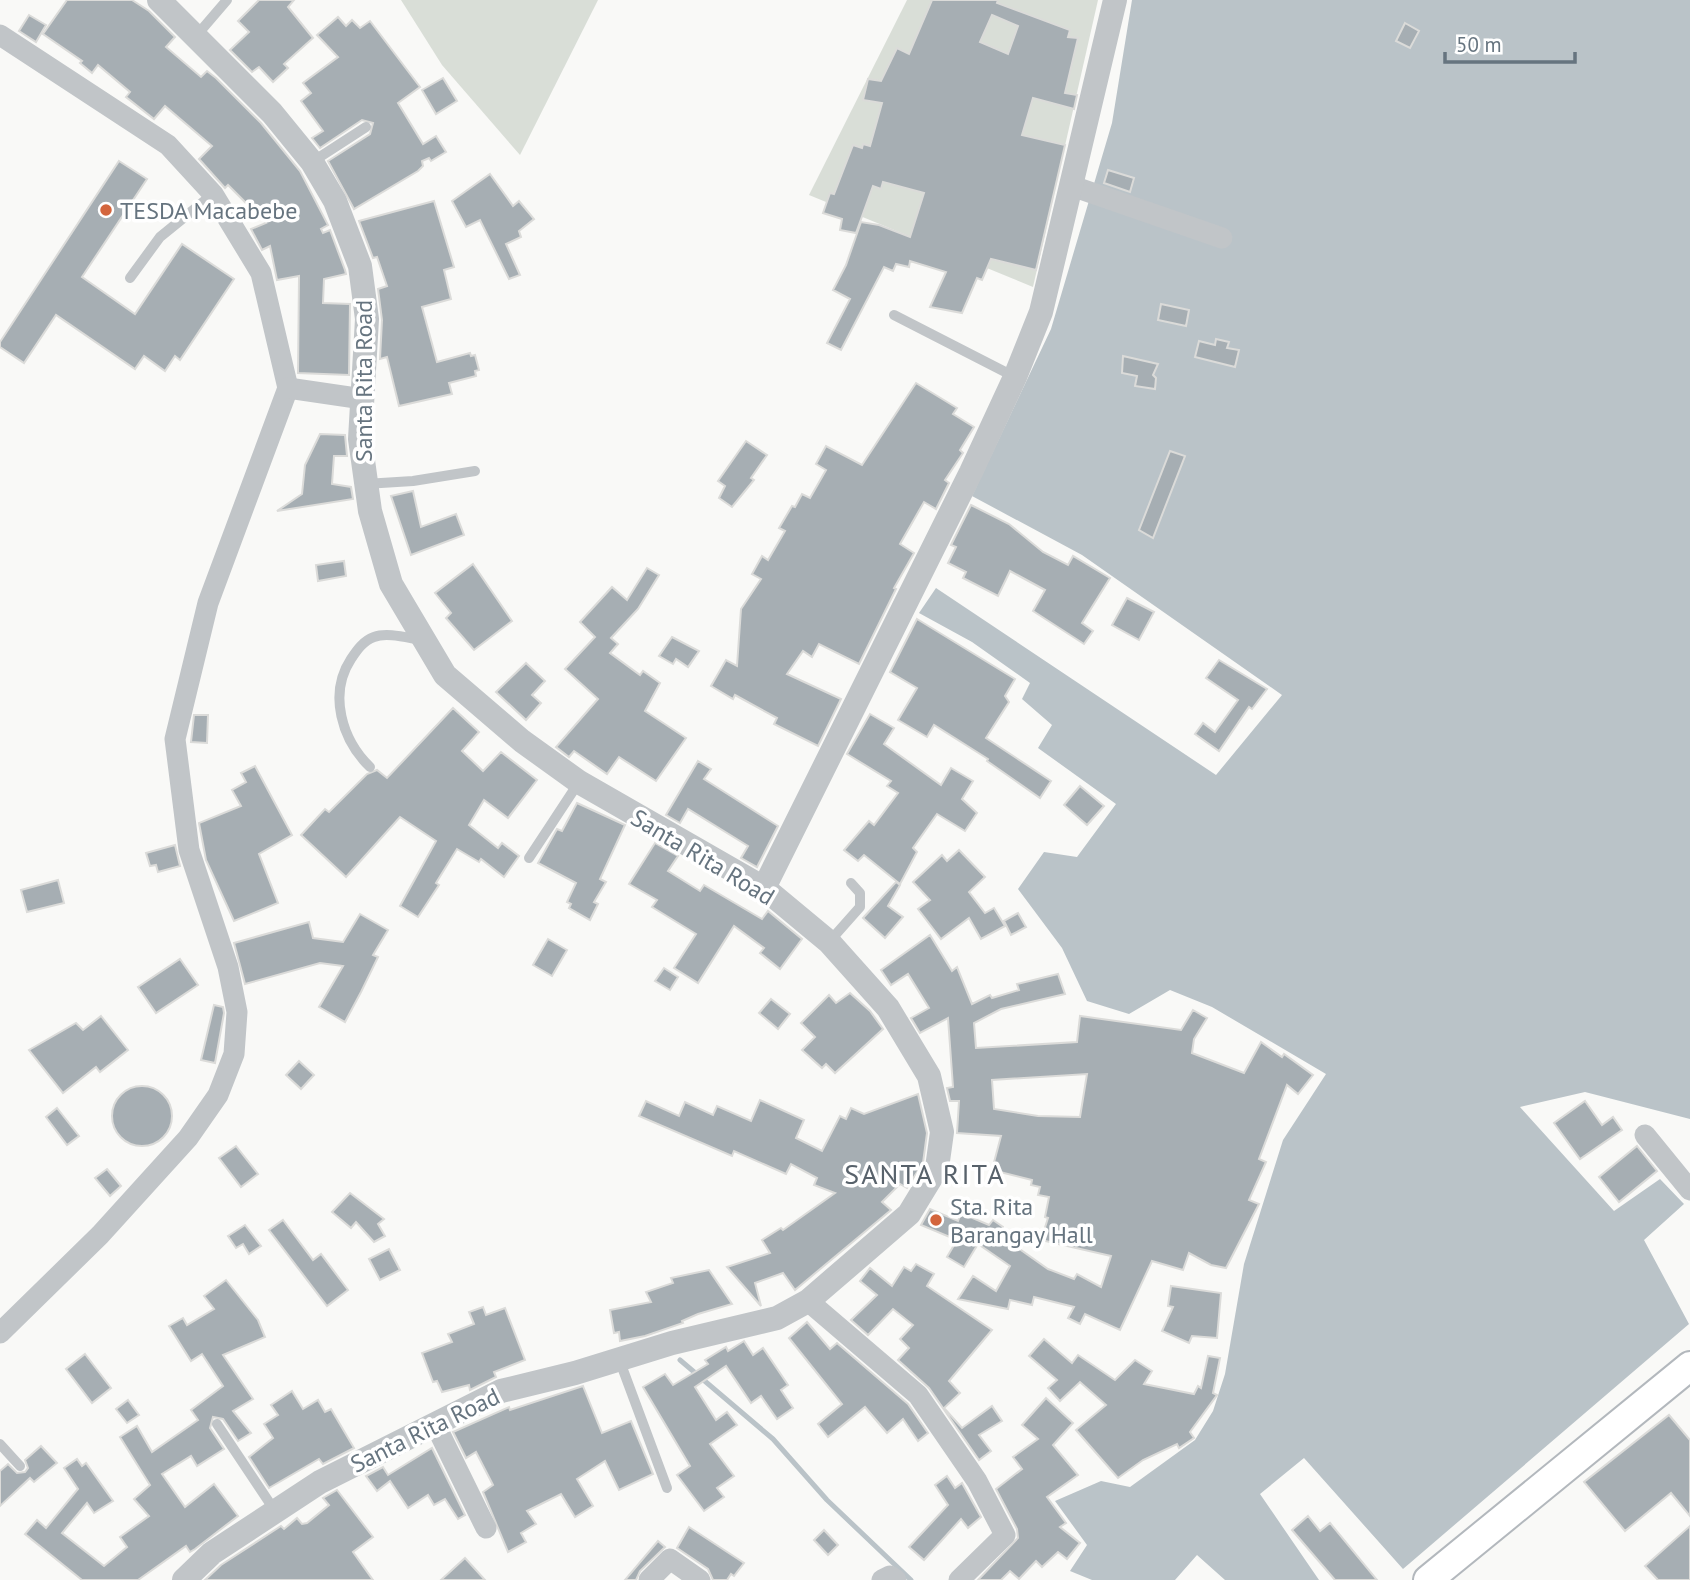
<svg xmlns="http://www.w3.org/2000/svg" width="1690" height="1580" font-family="'PT Sans',sans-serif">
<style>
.green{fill:#d9ded7}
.water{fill:#bac3c8}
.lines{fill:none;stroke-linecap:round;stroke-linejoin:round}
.stream{stroke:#bac3c8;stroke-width:5}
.building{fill:#a6aeb3;stroke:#dbdbd9;stroke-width:2;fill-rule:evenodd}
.secondary-casing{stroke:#b3b8bd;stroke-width:32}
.service{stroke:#c1c5c8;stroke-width:10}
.minor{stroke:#c1c5c8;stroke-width:21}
.tertiary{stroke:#c1c5c8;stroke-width:24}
.secondary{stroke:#fff;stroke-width:28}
.poi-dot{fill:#d3653d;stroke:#fff;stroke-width:2.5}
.labels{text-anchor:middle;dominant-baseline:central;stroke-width:7;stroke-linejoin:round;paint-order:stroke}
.poi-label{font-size:24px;fill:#66747f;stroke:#fff;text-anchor:start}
.street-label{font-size:24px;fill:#66747f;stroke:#fff}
.quarter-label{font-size:28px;letter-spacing:2px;fill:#58626b;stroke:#fff}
</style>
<rect width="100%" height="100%" fill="#f9f9f7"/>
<!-- green -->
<g class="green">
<polygon points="401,0 598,0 520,155 442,65"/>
<polygon points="907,0 1098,0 1033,287 809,195"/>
</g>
<!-- water -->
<polygon class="water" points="1132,0 1690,0 1690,1119 1585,1092 1520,1107 1614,1211 1660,1179 1684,1204 1644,1240 1689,1324 1403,1569 1304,1458 1260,1494 1319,1580 1225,1580 1197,1555 1175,1580 1092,1580 1070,1571 1087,1545 1055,1501 1101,1481 1130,1487 1195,1440 1213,1411 1225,1374 1244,1264 1283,1140 1326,1074 1212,1007 1170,990 1129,1014 1087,1001 1062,948 1018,889 1044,852 1077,857 1116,804 1038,748 1052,725 1022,699 1030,683 972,642 919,613 936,588 1216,775 1282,695 1082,555 972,496 1051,329 1112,123"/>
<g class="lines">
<!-- stream -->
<polyline class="stream" points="680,1360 773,1439 827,1500 911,1580"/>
</g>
<!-- building -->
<g class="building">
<polygon points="67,0 132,0 149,11 175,37 166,47 201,77 207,71 216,78 261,123 300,171 328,225 321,229 323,233 330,230 345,270 346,274 324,279 323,303 350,304 349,375 298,373 299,276 277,280 270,246 262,250 251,229 266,223 228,185 225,188 199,159 212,146 165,106 154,119 126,97 130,92 98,65 92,73 80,63 82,61 43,34"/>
<polygon points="259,0 294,0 288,7 313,38 284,64 288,68 273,82 259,67 252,72 230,50 249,32 238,21"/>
<path d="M932,0h66l-1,3 73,27 -2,7 10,1 -13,55 12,2 -3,14 -41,-11 -11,37 43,10 -29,125 -45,-11 -9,21 -5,-2 -15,35 -32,-6 16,-35 -36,-11 -1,6 -13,-3 -3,7 -9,-4 -43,83 -14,-7 23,-44 -17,-9 13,-25 15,-43 18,3 31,12 14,-44 -41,-11 -2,7 -8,-3 -17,47 -16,-3 2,-11 -19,-6 7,-20 4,1 19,-49 9,3 1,-4 7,2 12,-43 -19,-3 5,-21 13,2 16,-33 12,6zM992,15l26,11 -10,28 -28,-12z"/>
<polygon points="29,15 46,25 36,42 19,31"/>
<polygon points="338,17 346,26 352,20 360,28 370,21 420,87 398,103 423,144 436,136 446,152 431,161 429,158 422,161 423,166 418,171 354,209 328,161 370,134 373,123 362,120 320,148 312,138 323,131 301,101 311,93 303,83 338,57 317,35"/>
<polygon points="1405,23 1419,31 1410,48 1396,41"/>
<polygon points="443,78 457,101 436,114 422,90"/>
<polygon points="119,161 147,179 82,277 135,314 182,244 234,279 180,360 175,356 165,371 144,356 135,369 56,315 24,363 0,347 0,342"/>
<polygon points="1108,170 1134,178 1130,192 1104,183"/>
<polygon points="490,174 513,206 519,201 534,219 519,231 521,237 506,244 520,275 509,279 480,220 466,227 452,201"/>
<polygon points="434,201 454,267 444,270 451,299 422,307 437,362 470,353 471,356 475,355 479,370 475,371 476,376 449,383 452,394 399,406 387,357 380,359 382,320 378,289 387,286 377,257 373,258 359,221"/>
<polygon points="1161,304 1189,310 1186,326 1158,320"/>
<polygon points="1216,339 1229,342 1227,348 1239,350 1235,367 1195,357 1199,341 1215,345"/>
<polygon points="1123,356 1158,364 1153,375 1156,378 1155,389 1135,386 1137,376 1122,373"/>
<polygon points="916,383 957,408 953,414 974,427 960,450 963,453 945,480 949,483 936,509 924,502 900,544 914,553 894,588 896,589 859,664 819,644 812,657 803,651 787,674 841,699 818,746 774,724 777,718 735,695 733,699 711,686 726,660 737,666 741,609 761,579 752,574 762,556 768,560 785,531 779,528 792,506 795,507 802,494 810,498 826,470 816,464 826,446 862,465"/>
<polygon points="320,434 345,435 347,456 334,456 332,484 351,487 353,499 277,511 302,494 305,465"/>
<polygon points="746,441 767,455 751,478 754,480 732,507 719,498 725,486 718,481"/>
<polygon points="1170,451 1185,456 1153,538 1139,530"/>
<polygon points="413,491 421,527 456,514 464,535 411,555 391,496"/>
<polygon points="971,505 1009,524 1043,552 1068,565 1073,556 1110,578 1082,623 1093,631 1084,644 1033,611 1045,590 1010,571 998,596 963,578 966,572 948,563 956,547 951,545"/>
<polygon points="344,561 346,576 318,581 316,565"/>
<polygon points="473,564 512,621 474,650 446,618 451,613 435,593"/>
<polygon points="647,568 659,575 638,609 611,638 618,644 610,653 640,675 643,671 660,683 645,711 686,738 656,781 619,757 607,774 574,751 569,757 556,747 598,699 565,669 595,637 580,622 612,587 627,600"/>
<polygon points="1127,598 1154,612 1139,640 1112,625"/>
<polygon points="917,619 1015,679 1005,696 1009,702 986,738 1051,781 1040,798 987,761 988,759 934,725 927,737 898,720 917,688 890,672"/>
<polygon points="672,637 699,651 688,667 676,659 673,664 659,656"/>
<polygon points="1219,660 1267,689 1252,709 1249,707 1219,751 1195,734 1203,723 1215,732 1238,700 1206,678"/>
<polygon points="526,663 545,681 532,695 541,703 526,720 496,692"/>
<polygon points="453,708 479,732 462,751 483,771 501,752 537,780 508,818 484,800 469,825 498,848 502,843 519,856 504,877 481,859 479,862 457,849 436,883 439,885 418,917 400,906 436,841 400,817 346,877 301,835 325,809 329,812 367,774 377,770 387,778"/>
<polygon points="870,714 894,728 884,744 941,785 951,768 973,781 962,799 977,813 965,831 937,814 913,848 917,852 900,884 864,855 858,861 844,850 869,821 874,825 898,793 887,786 891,781 847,754"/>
<polygon points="194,715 208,715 207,743 191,742"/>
<polygon points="698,761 711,769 704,779 778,826 757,867 741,858 748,846 688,809 680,823 666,815"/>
<polygon points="255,766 292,835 259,854 278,903 234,921 206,860 199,823 241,806 232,790 246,782 241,773"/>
<polygon points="1080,786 1104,806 1087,825 1064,805"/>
<polygon points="577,803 625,825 600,879 606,882 594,902 598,904 590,920 569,908 571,904 567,902 576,883 538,863 557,829 562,831"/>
<polygon points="655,843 678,856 668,871 700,891 704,885 762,919 768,911 802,939 780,969 760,953 764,948 734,926 698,983 674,968 696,934 652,907 657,900 629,884"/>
<polygon points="175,845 180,866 158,872 156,865 150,866 146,853"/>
<polygon points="959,850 985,877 969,892 985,913 994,908 1005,926 981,939 969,918 941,939 918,909 930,900 913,882 942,855 947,861"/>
<polygon points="58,880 64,903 27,912 21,890"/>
<polygon points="896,882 900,885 888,906 903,917 885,938 863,918"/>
<polygon points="1018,913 1026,927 1011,935 1004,921"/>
<polygon points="360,914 388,930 373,955 378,957 361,992 345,1022 319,1007 343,966 320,963 245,984 234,943 309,922 313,938 343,942"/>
<path d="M930,935l22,36 5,-4 15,37 18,-9 2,3 27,-8 -2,-6 41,-10 7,20 -64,15 -27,14 2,25 101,-6 3,-26 101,14 12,-20 14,8 -13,21 -2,14 52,20 17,-31 21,15 2,-3 29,21 -15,19 -11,-9 -28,74 7,3 -17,38 10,4 -33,64 -15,-3 -22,-12 -6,17 -31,-9 -32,69 -35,-16 -5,10 -12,-6 6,-11 -40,-10 -2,8 -22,-5 -2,9 -50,-10 15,-23 23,15 14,-25 -32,-22 -14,23 -17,-10 10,-17 -36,-15 9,-16 28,12 3,-8 28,12 4,-5 10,7 -2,9 47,33 26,10 3,-5 24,13 10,-31 -70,-16 7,-22 -3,-1 4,-20 -11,-2 2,-8 -9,-2 1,-5 -40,-10 9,-34 -44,-3 2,-32h-9l-3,-13 6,-1 -5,-69 -28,15 -9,-15 18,-10 -21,-34 -17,11 -10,-15zM1087,1074l-7,43 -42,-1 -44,-7 -2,-29z"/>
<polygon points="548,939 567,950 552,976 533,965"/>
<polygon points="180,959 198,985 156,1013 138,987"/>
<polygon points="664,968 678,977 670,990 655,981"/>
<polygon points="850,993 870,1011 883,1029 835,1073 826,1064 822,1068 802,1050 815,1037 801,1023 829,995 836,1003"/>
<polygon points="771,999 790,1014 778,1029 759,1013"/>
<polygon points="214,1005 223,1007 224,1013 215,1063 201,1060"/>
<polygon points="101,1016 128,1050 100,1072 96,1067 63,1093 29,1050 76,1023 83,1030"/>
<polygon points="299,1061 314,1075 301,1089 286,1075"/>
<circle cx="142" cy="1116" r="30"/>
<polygon points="918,1094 927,1133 923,1163 907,1188 900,1184 882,1202 891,1210 795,1290 783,1273 755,1283 761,1306 727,1267 770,1253 762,1240 781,1228 783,1230 835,1193 814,1185 817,1178 791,1164 786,1174 734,1151 732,1156 639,1116 646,1101 679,1116 685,1102 713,1115 717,1106 751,1121 760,1100 804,1120 796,1138 822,1151 840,1116 846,1119 851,1108 864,1114"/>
<polygon points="1585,1101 1602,1125 1613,1117 1622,1130 1580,1159 1554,1123"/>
<polygon points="57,1108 79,1136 67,1145 46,1117"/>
<polygon points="236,1146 258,1174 241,1187 219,1158"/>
<polygon points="1637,1146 1657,1171 1619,1202 1599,1177"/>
<polygon points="107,1169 121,1186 110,1196 95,1178"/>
<polygon points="350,1193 384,1219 378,1224 385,1236 374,1242 356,1222 351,1228 332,1212"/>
<polygon points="283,1220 313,1260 321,1254 348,1290 327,1306 269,1230"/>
<polygon points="245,1225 261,1246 249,1254 243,1244 236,1248 228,1236"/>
<polygon points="389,1249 400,1270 380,1280 369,1259"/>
<polygon points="916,1264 934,1274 927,1286 992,1330 949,1381 960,1393 944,1408 962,1428 992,1406 1002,1421 979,1435 991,1451 979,1460 929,1388 898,1360 909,1348 900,1339 913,1325 893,1309 868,1335 851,1320 877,1295 860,1281 870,1268 892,1286 904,1267 911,1271"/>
<polygon points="709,1270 732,1304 698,1314 682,1321 683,1323 645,1336 620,1341 619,1332 614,1333 610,1310 651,1302 646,1292 673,1283 671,1278"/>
<polygon points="226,1280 258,1320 265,1337 223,1355 253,1399 233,1411 251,1433 238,1441 223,1419 213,1417 210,1428 224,1449 197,1466 191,1456 162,1474 185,1507 214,1484 238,1516 195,1549 190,1552 186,1546 138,1580 82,1580 25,1534 37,1520 46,1528 78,1489 64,1468 77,1459 82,1466 86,1463 113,1501 94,1513 87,1503 62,1533 104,1566 127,1547 120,1537 149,1516 134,1499 150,1485 120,1437 137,1426 152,1452 198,1420 191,1410 223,1386 202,1354 191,1361 169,1326 183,1318 187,1325 214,1309 204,1296"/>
<polygon points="1171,1286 1221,1293 1217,1338 1192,1336 1189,1343 1162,1331 1173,1307 1168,1306"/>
<polygon points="483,1307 486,1315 505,1308 525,1360 494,1372 496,1377 470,1390 469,1385 442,1392 437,1381 433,1382 422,1353 452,1342 448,1334 474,1324 469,1312"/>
<polygon points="807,1322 830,1349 837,1343 908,1404 928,1433 918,1441 903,1419 887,1433 865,1407 828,1437 818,1424 842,1404 789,1338"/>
<polygon points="1044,1339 1072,1363 1078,1355 1115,1380 1135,1360 1152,1371 1144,1384 1194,1394 1198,1386 1201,1388 1208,1356 1220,1358 1213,1393 1217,1395 1190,1432 1194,1438 1179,1448 1177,1444 1143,1460 1118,1478 1076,1430 1106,1405 1080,1382 1060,1401 1048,1388 1057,1380 1029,1356"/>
<polygon points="744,1341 753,1355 763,1348 788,1385 781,1390 793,1408 777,1419 761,1396 751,1403 726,1366 695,1387 716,1420 727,1412 737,1425 710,1444 734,1476 717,1488 724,1497 704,1511 677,1475 690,1466 643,1387 665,1374 673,1385 708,1364 705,1360 726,1347 728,1351"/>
<polygon points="85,1354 111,1388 92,1403 66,1369"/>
<polygon points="583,1386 602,1433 631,1421 653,1474 619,1490 605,1461 577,1479 593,1506 575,1517 561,1494 527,1511 536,1524 521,1533 526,1542 508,1552 483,1492 493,1485 476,1452 466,1458 453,1432 509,1407 510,1410"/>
<polygon points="292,1391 303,1409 318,1400 325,1412 331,1409 354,1448 323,1464 319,1459 269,1488 249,1457 273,1438 264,1424 278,1415 271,1405"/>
<polygon points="1046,1398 1073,1423 1053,1445 1078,1475 1047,1497 1066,1523 1060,1527 1080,1543 1067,1559 1058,1552 1042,1567 1036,1561 1019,1579 1010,1571 1001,1580 978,1580 1018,1538 1017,1529 996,1489 1022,1469 1013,1457 1038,1439 1022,1425"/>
<polygon points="128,1400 139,1415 127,1423 116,1409"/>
<polygon points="1669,1415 1690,1440 1690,1516 1671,1493 1625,1531 1584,1482"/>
<polygon points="41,1446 57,1463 34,1482 30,1478 0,1506 0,1471 8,1464 17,1473 25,1472 28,1468 25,1460"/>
<polygon points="432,1448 465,1515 458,1519 445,1499 434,1505 428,1495 408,1508 390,1481 377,1491 366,1476 383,1467 388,1475"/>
<polygon points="947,1476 955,1488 962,1483 981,1517 968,1528 961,1519 924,1560 909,1547 948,1505 935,1485"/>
<polygon points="337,1490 373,1537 353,1552 373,1580 205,1580 221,1565 281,1526 284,1529 297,1518 302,1524 307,1523 329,1505 323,1498"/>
<polygon points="1308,1516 1320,1531 1330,1523 1377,1580 1335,1580 1292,1530"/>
<polygon points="1690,1526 1690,1580 1658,1580 1645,1566"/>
<polygon points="689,1527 744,1563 734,1576 731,1574 727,1580 713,1580 708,1569 677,1548"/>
<polygon points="824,1530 838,1545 828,1555 814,1540"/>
<polygon points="658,1541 665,1547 640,1571 636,1580 625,1580"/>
<polygon points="465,1558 485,1580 441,1580"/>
</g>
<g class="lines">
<!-- secondary casing -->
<g class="secondary-casing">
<polyline id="secondary" points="1428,1580 1690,1366"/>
</g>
<!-- service -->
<g class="service">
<polyline points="197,35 227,0"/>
<polyline points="312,162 366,127"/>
<polyline points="130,278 160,237 213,194"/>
<polyline points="894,315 1015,377"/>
<polyline points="365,484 413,481 475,471"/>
<path d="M370,767c-28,-27 -42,-73 -19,-108 6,-9 12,-18 23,-22 13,-5 34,1 48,3"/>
<polyline points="529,858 579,782"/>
<polyline points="829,942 860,907 860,893 851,883"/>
<polyline points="619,1359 667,1488"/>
<polyline points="217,1424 275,1511"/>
<polyline points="0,1444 20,1466"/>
</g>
<!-- minor -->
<g class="minor">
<polyline points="0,35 168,145 213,194 261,273 288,388 208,603 175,739 189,850 228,967 237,1012 234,1054 218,1095 188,1138 100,1235 0,1333"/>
<polyline points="1072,186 1222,238"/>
<polyline points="288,388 363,399"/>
<polyline points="1645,1135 1690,1190"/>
<polyline points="808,1301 918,1395 977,1481 1005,1535 959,1580"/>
<polyline points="435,1424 486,1528"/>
<polyline points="649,1580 670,1559 700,1580"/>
<polyline points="882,1580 890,1576 896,1580"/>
</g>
<!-- tertiary -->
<g class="tertiary">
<polyline points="159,0 272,113 312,162 335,201 360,266 367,319 360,439 370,511 391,584 445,675 522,741 579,782 764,888 829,942 888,1008 929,1076 942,1132 937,1168 909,1214 808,1301 777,1318 672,1343 575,1373 501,1391 320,1482 212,1553 184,1580"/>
<polyline points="764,888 971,472 1015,377 1041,312 1115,0"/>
</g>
<!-- secondary -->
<use href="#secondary" class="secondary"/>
</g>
<!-- markers -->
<g class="poi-dot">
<circle cx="106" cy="210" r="7"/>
<circle cx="936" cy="1220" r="7"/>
</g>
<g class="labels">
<!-- poi labels -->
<g class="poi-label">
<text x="120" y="210">TESDA Macabebe</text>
<text x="950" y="1206">Sta. Rita<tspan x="950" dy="28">Barangay Hall</tspan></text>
</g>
<!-- street labels -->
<g class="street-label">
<text transform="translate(363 381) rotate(-90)">Santa Rita Road</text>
<text transform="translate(703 857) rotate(31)">Santa Rita Road</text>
<text transform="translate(425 1430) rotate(-26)">Santa Rita Road</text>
</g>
<!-- quarter labels -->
<g class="quarter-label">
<text x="925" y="1173">SANTA RITA</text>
</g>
</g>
<!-- scale -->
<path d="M1445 52v10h130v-10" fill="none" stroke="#66747f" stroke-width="3.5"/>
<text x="1456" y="52" font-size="21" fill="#66747f" stroke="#ffffff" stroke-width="5" paint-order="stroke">50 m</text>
</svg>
